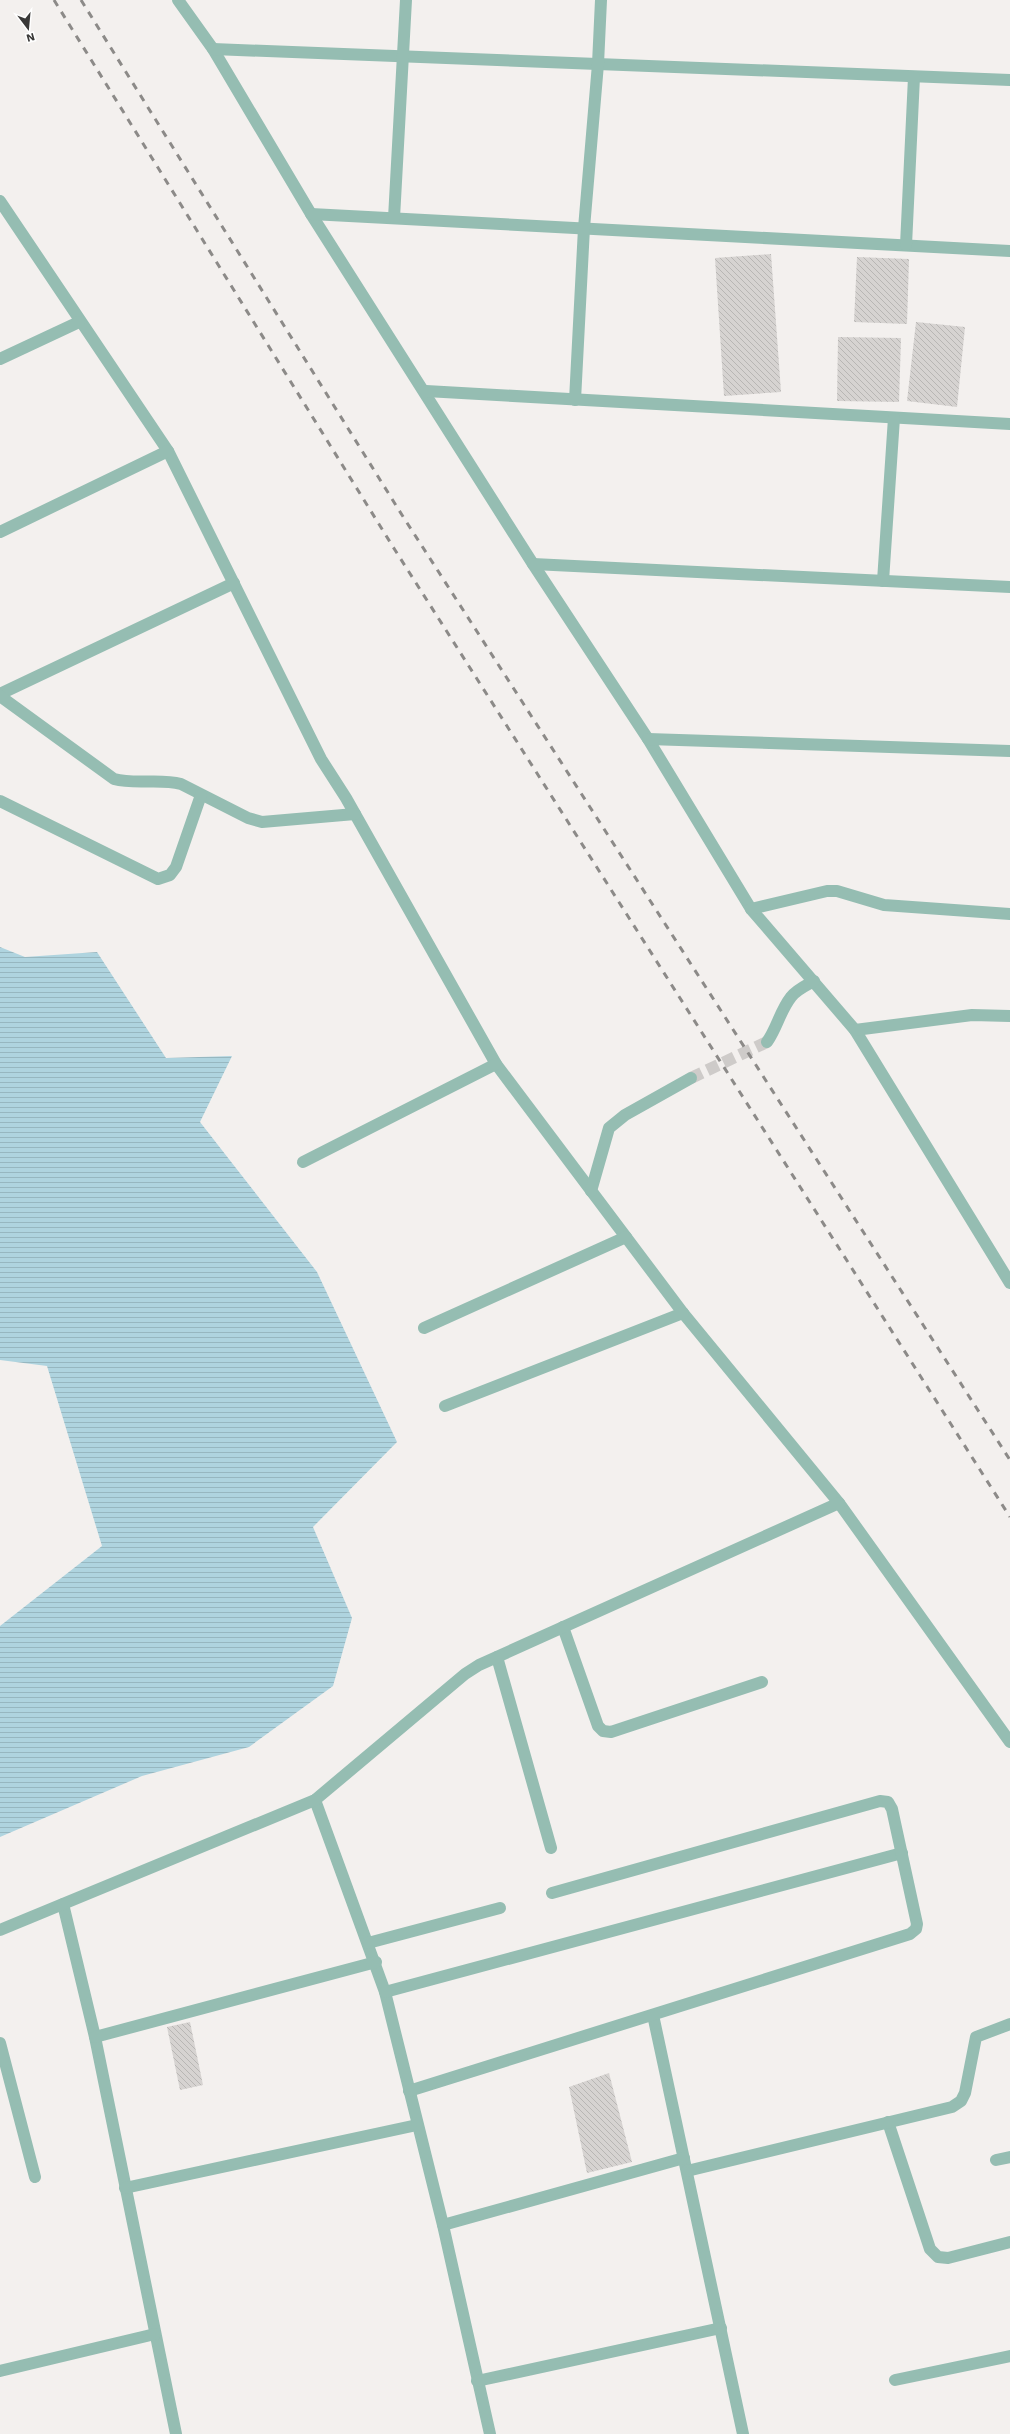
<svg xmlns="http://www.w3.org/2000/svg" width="1010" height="2434" font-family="'Work Sans',sans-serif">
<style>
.water{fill:url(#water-rules)}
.building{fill:url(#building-back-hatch)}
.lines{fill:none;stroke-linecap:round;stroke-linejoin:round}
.minor-tunnel{stroke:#cecbc9;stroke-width:12;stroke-dasharray:12 6;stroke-linecap:butt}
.minor{stroke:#95bdb2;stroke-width:12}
.rail{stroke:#8c8a88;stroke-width:3;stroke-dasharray:7 7;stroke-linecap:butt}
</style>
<defs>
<pattern id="water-rules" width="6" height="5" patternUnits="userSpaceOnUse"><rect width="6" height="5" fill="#afd4df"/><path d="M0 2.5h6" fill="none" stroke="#97b7c0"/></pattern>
<pattern id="building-back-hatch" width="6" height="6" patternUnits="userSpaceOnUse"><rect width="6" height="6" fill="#d6d3d1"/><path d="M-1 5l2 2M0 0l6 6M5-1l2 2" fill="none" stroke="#b8b6b4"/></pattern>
</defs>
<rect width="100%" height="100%" fill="#f3f0ee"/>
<!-- water -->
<polygon class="water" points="0,947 25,957 97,952 166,1058 232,1056 200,1122 317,1272 397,1442 313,1527 352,1618 333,1686 249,1747 142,1776 0,1837 0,1626 102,1546 47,1366 0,1360"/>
<!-- building -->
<g class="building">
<polygon points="771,254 781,392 724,396 715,258"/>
<polygon points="857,257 909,259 907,324 854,322"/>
<polygon points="916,322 965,327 957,407 907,401"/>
<polygon points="838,337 901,338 899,402 837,401"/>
<polygon points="190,2022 203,2085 180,2090 167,2027"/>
<polygon points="609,2073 632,2162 587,2173 569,2087"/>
</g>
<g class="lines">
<!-- minor-tunnel -->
<polyline class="minor-tunnel" points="691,1078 767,1042"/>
<!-- minor -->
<g class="minor">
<polyline points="178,0 213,49 311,214 533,564 648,739 751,909 855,1030 1010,1283"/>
<polyline points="213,49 1010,80"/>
<polyline points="0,201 168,451 321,759 346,798 496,1064 683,1313 839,1503 1010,1742"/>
<polyline points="311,214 1010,251"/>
<polyline points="394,218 406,0"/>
<polyline points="906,245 914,77"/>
<polyline points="0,359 79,322"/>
<polyline points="426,391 1010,424"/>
<polyline points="575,400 584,228 598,64 601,0"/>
<polyline points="0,532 168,451"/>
<polyline points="533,564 1010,587"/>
<polyline points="883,581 894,418"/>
<polyline points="0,694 234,583"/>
<path d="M0,696l114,83c22,6 45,-1 67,5l67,34 14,4 93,-8"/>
<polyline points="648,739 1010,751"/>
<polyline points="0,801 158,879 170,875 176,867 201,795"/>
<polyline points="751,909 827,891 837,891 884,905 1010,914"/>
<polyline points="855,1030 972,1015 1010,1016"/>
<path d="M767,1042c10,-14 13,-31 24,-45 5,-7 16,-12 23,-16"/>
<polyline points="303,1162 496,1064"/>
<polyline points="591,1191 609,1128 625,1115 691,1078"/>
<polyline points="424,1328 626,1237"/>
<polyline points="445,1406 683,1313"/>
<polyline points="563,1627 598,1726 603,1731 611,1732 762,1682"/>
<polyline points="497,1657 551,1848"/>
<polyline points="315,1800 385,1992 443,2225 490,2434"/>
<polyline points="63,1904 95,2037 176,2434"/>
<polyline points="0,1930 315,1800 465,1674 479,1665 839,1503"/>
<polyline points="368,1943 500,1908"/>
<polyline points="385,1992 902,1853"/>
<polyline points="653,2015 743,2434"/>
<polyline points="95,2037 376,1962"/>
<polyline points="0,2043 35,2177"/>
<polyline points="409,2091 910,1934 916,1929 917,1924 892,1809 888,1802 880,1801 552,1893"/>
<polyline points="888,2122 930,2249 938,2257 948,2258 1010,2242"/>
<polyline points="996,2160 1010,2157"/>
<polyline points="687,2171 952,2107 961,2101 965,2093 976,2037 1010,2024"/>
<polyline points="125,2188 417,2125"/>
<polyline points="443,2225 684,2158"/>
<polyline points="0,2371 155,2334"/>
<polyline points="895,2380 1010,2356"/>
<polyline points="477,2381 721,2328"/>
</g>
<!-- rail -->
<g class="rail">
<polyline points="54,0 395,550 1010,1517"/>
<polyline points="81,0 402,515 1010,1460"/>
</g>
</g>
<!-- north arrow -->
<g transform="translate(28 28) rotate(164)" stroke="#ffffff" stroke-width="3" paint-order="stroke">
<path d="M0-3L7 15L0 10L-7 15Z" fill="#393837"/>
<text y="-6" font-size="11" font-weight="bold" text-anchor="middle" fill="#393837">N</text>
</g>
</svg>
